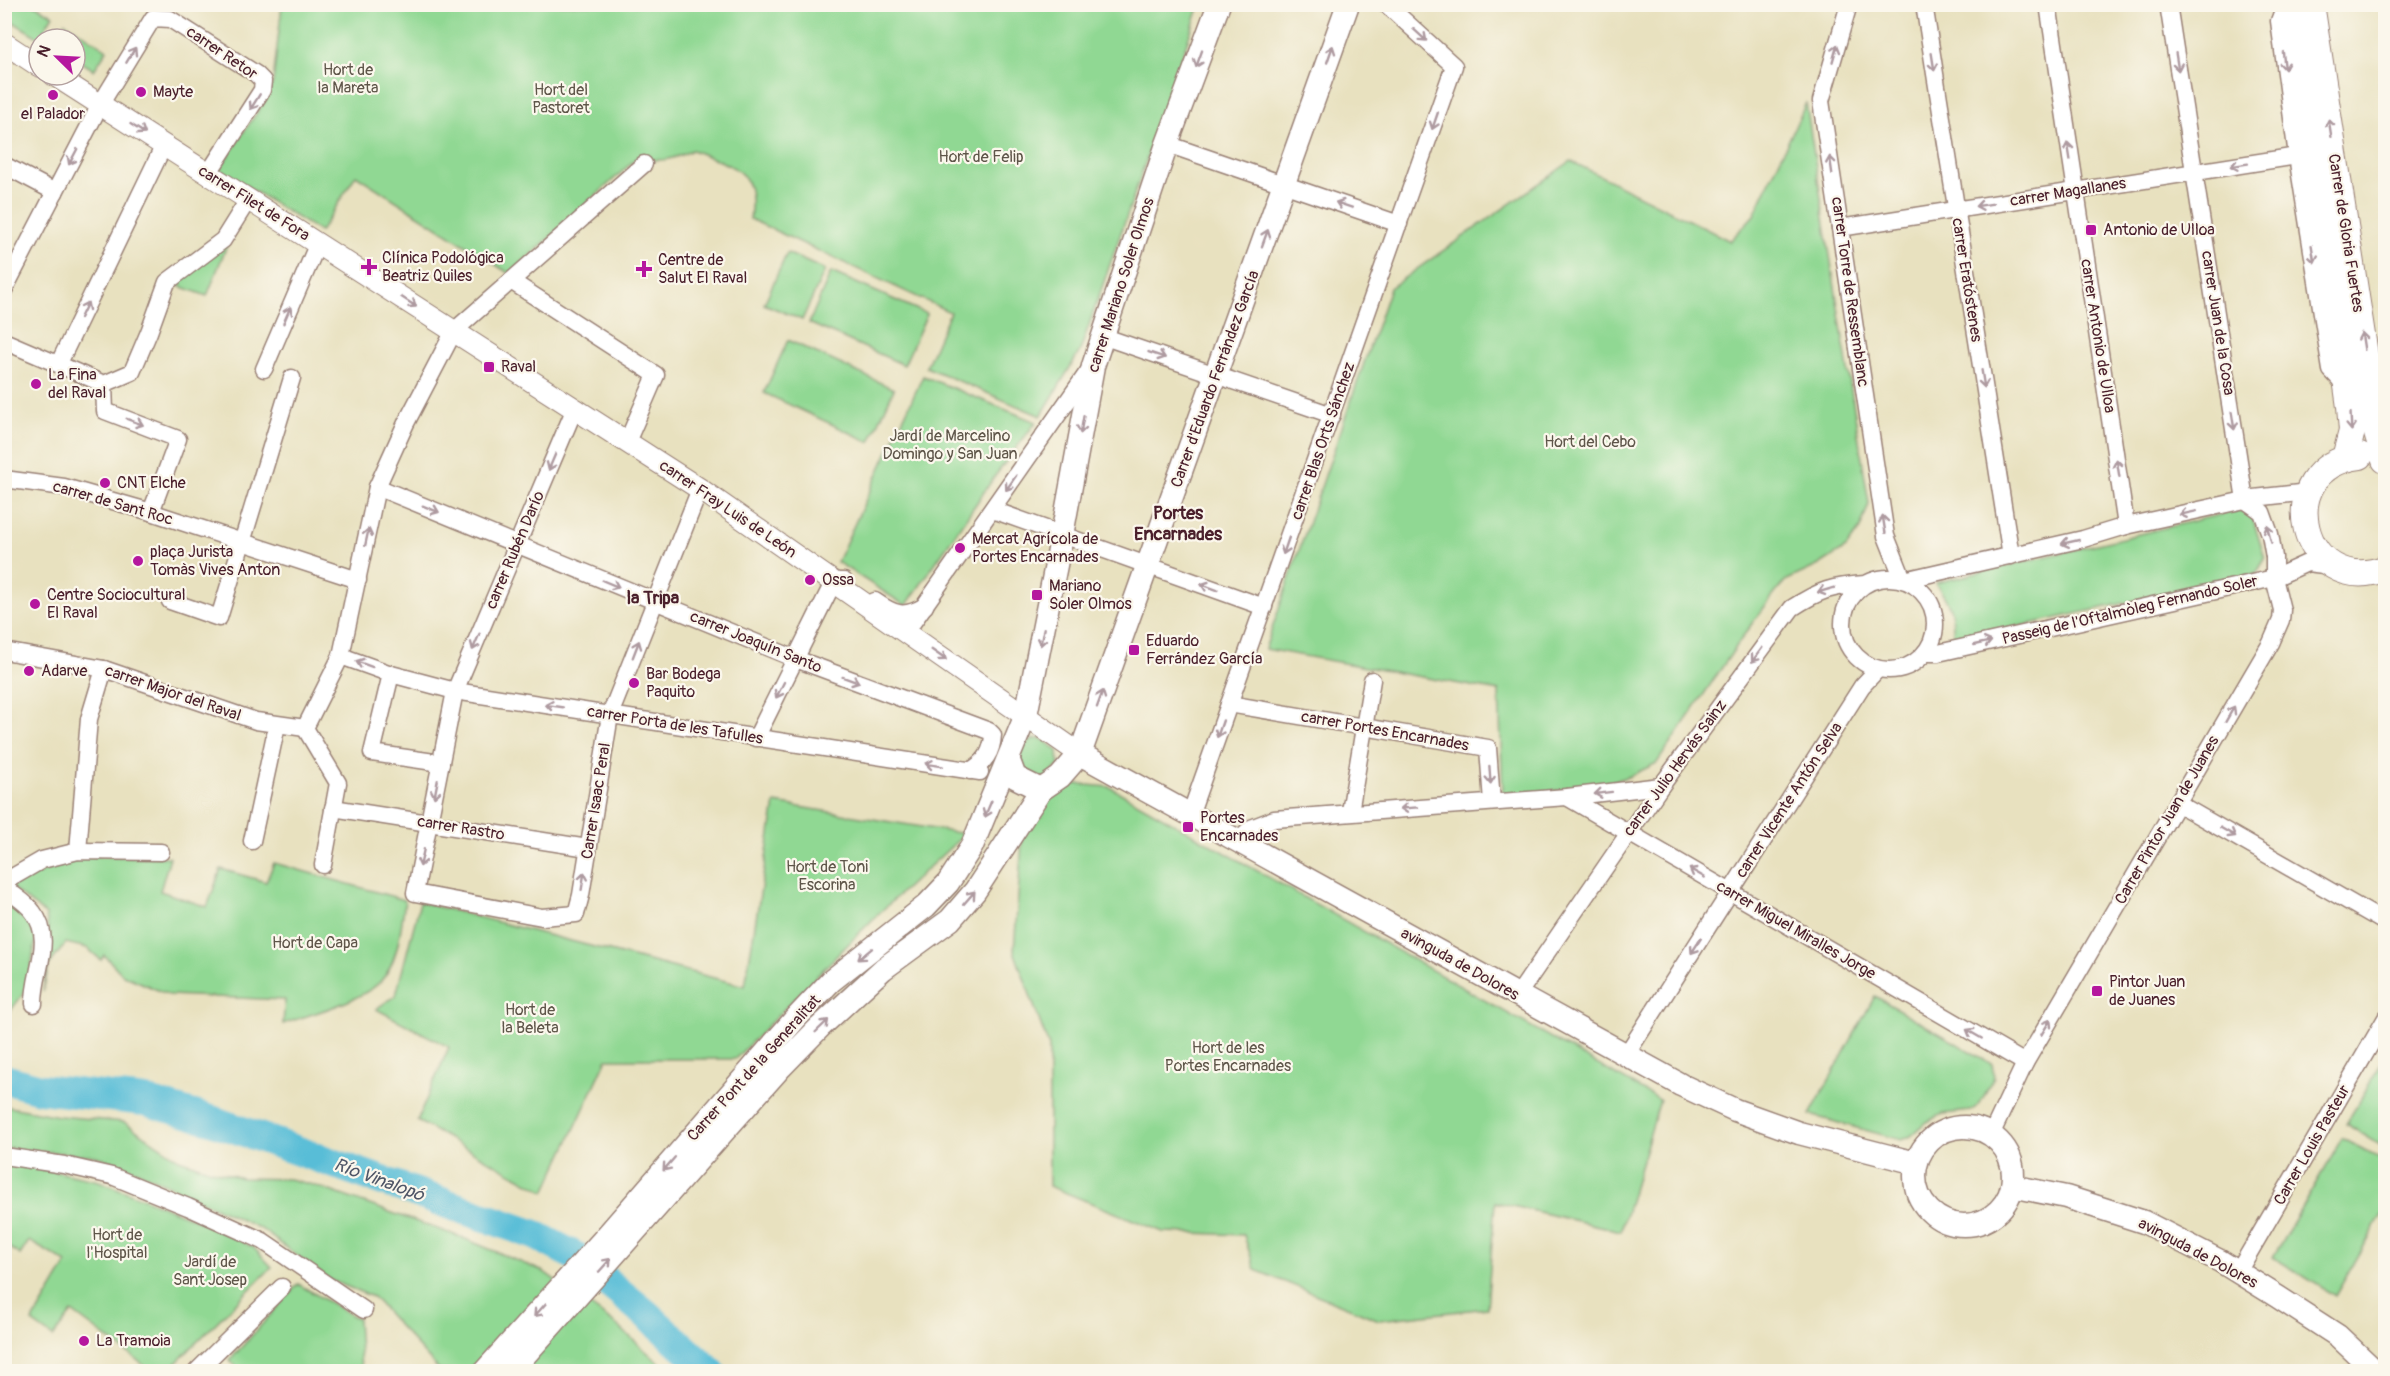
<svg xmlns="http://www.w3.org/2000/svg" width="2390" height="1376" font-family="Pangolin,sans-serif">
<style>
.green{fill:#90d893;stroke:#6d7c5f;stroke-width:1.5}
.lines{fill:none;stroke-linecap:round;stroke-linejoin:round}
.river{stroke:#59bdd7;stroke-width:30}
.minor-casing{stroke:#998075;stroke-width:19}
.tertiary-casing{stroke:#998075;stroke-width:23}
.secondary-casing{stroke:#998075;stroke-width:25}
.primary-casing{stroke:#998075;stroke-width:28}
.minor{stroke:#fff;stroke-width:16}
.tertiary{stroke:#fff;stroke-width:21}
.secondary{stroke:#fff;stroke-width:22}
.primary{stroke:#fff;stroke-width:26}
.oneway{stroke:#ae9aa0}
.poi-dot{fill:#b5179e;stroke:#fbf7ec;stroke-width:2}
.labels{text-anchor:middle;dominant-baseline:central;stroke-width:4.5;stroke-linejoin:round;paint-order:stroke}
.street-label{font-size:16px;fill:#4a1f2b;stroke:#fbf7ec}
.park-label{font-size:16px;fill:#5f564a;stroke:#fbf7ec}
.poi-label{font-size:16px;fill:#4a1f2b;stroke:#fbf7ec;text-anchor:start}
.neighbourhood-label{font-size:18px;font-weight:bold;fill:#4a1f2b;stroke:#fbf7ec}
.water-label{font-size:18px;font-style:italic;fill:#4f5667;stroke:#fbf7ec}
</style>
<rect width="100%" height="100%" fill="#fbf7ec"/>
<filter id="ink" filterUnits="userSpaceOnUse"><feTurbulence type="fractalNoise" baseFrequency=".0167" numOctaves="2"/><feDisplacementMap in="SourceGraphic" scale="12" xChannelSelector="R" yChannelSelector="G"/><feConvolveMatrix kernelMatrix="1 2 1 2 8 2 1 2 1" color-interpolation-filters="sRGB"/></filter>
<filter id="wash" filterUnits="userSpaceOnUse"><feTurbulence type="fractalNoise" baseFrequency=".008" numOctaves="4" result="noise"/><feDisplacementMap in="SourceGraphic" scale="24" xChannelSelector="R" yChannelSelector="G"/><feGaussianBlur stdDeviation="1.35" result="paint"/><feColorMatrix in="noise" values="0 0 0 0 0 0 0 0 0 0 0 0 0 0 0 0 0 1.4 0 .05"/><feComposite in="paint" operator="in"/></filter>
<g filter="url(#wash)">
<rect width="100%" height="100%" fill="#e8e1bf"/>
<!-- green -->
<g class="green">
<polygon points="4,5 35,5 53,15 39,38 5,17"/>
<path d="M282,5h918l-120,346 -39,65 -115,-49 24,-55 -200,-93c8,-51 -18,-52 -58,-69 -22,11 -31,12 -55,8l-127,116 -154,-99 -36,57 -101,-63 45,-67 9,-20z"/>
<polygon points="65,22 107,50 94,70 75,58 75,39 54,39"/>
<polygon points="1806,103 1869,504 1860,529 1846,548 1819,565 1785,581 1755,619 1657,763 1628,777 1589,788 1503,795 1499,691 1265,649 1390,288 1571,161 1730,241 1754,215"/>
<polygon points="229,240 207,296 174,284"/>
<polygon points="787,253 825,270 802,320 764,304"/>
<polygon points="831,272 927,314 904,365 809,323"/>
<polygon points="788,340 894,389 870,442 764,393"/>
<polygon points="923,376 1036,422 995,476 906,606 837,562"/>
<path d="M2239,510l13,6 13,43 -9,15 -303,67c1,-27 -2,-37 -18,-58z"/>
<polygon points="1035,739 1042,739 1058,751 1059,765 1045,779 1021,771 1020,751 1029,741"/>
<polygon points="1075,784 1110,787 1660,1100 1621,1231 1495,1202 1487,1308 1379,1320 1255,1270 1244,1235 1163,1232 1049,1186 1049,1047 1014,951 1023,827 1046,795 1062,787"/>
<polygon points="775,803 965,834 877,915 735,1059 607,1059 545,1192 417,1121 449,1047 376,1009 396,995 420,902 745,986"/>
<path d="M79,856l91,1 -10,34 47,16 14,-38 45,13 8,-19 131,37c-4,26 -6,62 -25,82 -19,19 -72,33 -97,42l2,-24 -116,-5 -46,-20 -19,-20 -3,5 -14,-12 -21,-5 -17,22 -6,26 7,-44 -4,-32 -37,-29z"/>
<polygon points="5,903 27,919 36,939 27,989 11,1010 5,1010"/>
<polygon points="1875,996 1992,1064 1994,1077 1979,1105 1970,1111 1943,1114 1927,1122 1911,1136 1901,1140 1810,1115"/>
<polygon points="2385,1057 2385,1148 2346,1124"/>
<polygon points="4,1106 59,1116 124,1122 179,1159 208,1169 242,1178 289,1179 313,1185 463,1238 544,1272 618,1326 668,1371 440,1371 373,1297 330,1280 261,1229 133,1169 96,1156 5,1148"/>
<polygon points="2342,1138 2385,1161 2385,1210 2335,1296 2273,1257"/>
<polygon points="4,1164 20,1164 99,1181 195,1219 253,1247 272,1267 168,1371 152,1371 72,1312 53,1337 32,1322 67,1263 29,1241 20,1255 5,1244"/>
<polygon points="298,1284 358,1319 361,1371 241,1371 230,1360"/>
</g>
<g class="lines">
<!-- river -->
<polyline class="river" points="4,1079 40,1089 145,1101 211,1120 535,1235 575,1256 645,1313 711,1372"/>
</g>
</g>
<g filter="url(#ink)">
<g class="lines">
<!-- minor casing -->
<g class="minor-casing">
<g id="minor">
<polyline points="1849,4 1821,101 1886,536 1903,579"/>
<polyline points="1924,4 2011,556"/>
<polyline points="2048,4 2126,526"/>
<polyline points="2168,4 2245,500"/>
<polyline points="2285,5 2279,21 2297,156 2331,370 2346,386"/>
<polyline points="1167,144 1399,224"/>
<polyline points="4,165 55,192"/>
<polyline points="1840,228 2297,156"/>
<polyline points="511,281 656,375 627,442"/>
<polyline points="4,290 100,105 153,18 170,19 256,74 263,81 262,90 208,174"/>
<polyline points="1102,336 1332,415"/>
<polyline points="4,341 104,384 132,372 149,332 167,282 223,240 248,200"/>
<polyline points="59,363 164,145"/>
<polyline points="264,369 318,243"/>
<polyline points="104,384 105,411 178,439 151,512"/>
<polyline points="575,408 455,691 415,893 542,917 576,914 581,895 610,715 700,489"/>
<polyline points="4,479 64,487 151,512 358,580"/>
<path d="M377,487l419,172 193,72 4,4c-1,18 -8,27 -23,36"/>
<polyline points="993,510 1264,607"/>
<circle cx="1889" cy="624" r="46"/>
<polyline points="1904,580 2083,539 2126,526 2254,498 2308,492"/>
<polyline points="170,601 219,618 292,378"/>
<path d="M875,601c20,14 29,17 50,5"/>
<polyline points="906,632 1090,369"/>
<polyline points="4,651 104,669 256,721 305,728"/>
<polyline points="1926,653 1938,653 2274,578 2307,563 2332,566"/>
<polyline points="341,656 391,674 455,691 980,772"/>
<polyline points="391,674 372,753 441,763"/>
<polyline points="1229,704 1488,748 1492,802"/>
<polyline points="305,728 341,656 377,487 406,423 454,331 644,164"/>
<polyline points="305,728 338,783 323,865"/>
<polyline points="756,738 834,581 844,581"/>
<polyline points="1567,797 2025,1063"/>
<polyline points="2177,803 2386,923"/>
<polyline points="333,808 588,848"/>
<polyline points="1350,812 1372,680"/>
<polyline points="1190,815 1454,66 1386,4"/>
<polyline points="252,841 277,725"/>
<polyline points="1237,841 1251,828 1274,819 1567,797 1661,786"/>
<polyline points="78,851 89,719 104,669"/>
<polyline points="4,882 42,860 78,851 161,852"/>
<path d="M4,887c10,9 22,15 29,25 22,28 0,61 1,92"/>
<path d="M1517,996l144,-210 131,-178c28,-18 40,-22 73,-24"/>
<polyline points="1626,1055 1862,686 1878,669"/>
<polyline points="1991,1135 2025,1063 2271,643 2281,620 2282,610 2274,578 2274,557 2270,534 2262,512 2245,500"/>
<polyline points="4,1156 64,1165 112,1176 188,1207 263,1241 364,1310"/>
<polyline points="2238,1272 2386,1018"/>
<polyline points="196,1372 282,1287"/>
</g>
</g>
<!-- tertiary casing -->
<g class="tertiary-casing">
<g id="tertiary">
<polyline points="4,43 39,66"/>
<polyline points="54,75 700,489 1080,754"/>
</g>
</g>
<!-- secondary casing -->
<g class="secondary-casing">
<g id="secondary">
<polyline points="1080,754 1681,1085 1735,1110 1799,1133 1916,1163"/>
<polyline points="1009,761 1015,777 1041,790"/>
<circle cx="1964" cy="1176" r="49"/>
<polyline points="2012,1186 2066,1197 2144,1222 2220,1261 2278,1297 2338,1336 2376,1372"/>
<polyline points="484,1372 602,1241 796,1018 831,981 926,906 948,883 972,846 1026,715 1062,535 1093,366 1167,144 1219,4"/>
<polyline points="510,1372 781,1067 820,1027 883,969 950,920 975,891 1041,790 1060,777 1080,754 1348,4"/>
</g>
</g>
<!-- primary casing -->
<g class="primary-casing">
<g id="primary">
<polyline points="2289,4 2314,150 2350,407 2352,431 2345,458"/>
<polyline points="2311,4 2377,433 2385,460"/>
<path d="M2360,456c-93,11 -58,145 26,112"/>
</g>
</g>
<!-- minor -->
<use href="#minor" class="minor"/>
<!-- tertiary -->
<use href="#tertiary" class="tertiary"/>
<!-- secondary -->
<use href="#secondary" class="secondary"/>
<!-- primary -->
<use href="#primary" class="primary"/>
</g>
<!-- one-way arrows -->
<defs><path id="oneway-shaft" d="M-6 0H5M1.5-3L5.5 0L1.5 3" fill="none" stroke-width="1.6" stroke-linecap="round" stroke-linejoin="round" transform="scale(1.5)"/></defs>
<g class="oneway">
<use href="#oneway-shaft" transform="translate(1420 35) rotate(42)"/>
<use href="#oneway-shaft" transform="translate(1835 53) rotate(-74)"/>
<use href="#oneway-shaft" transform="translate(1330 54) rotate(-71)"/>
<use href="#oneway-shaft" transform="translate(131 55) rotate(-59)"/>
<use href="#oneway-shaft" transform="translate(1199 59) rotate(110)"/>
<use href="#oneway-shaft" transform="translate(2284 61) rotate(83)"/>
<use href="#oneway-shaft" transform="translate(1933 62) rotate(81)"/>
<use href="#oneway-shaft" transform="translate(2177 62) rotate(81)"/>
<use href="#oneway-shaft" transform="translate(255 102) rotate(122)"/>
<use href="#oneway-shaft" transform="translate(1435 121) rotate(109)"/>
<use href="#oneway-shaft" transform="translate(2330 128) rotate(-99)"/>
<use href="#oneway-shaft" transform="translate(138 129) rotate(33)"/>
<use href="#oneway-shaft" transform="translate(2069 151) rotate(-99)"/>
<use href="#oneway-shaft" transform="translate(73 157) rotate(118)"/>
<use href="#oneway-shaft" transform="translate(1831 165) rotate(-98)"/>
<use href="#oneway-shaft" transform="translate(2239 165) rotate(171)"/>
<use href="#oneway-shaft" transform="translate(1344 205) rotate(-161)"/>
<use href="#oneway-shaft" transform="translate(1984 205) rotate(171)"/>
<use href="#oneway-shaft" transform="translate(1265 238) rotate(-70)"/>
<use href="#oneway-shaft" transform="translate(2313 254) rotate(81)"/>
<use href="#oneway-shaft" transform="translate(409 302) rotate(33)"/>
<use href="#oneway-shaft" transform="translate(84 310) rotate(-64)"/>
<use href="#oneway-shaft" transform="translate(287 315) rotate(-67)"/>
<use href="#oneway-shaft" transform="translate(2363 341) rotate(-99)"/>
<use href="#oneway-shaft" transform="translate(1157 355) rotate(19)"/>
<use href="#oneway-shaft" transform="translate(1983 379) rotate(81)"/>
<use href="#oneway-shaft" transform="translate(2233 421) rotate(81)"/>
<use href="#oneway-shaft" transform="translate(135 422) rotate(21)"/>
<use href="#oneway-shaft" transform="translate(2351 422) rotate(87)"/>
<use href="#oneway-shaft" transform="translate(1082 425) rotate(100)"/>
<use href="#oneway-shaft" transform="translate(552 462) rotate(113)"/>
<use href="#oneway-shaft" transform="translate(2118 468) rotate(-99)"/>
<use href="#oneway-shaft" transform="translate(1011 483) rotate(125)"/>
<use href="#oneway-shaft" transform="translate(431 509) rotate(22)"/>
<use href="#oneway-shaft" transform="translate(2188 513) rotate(168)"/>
<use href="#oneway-shaft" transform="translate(1884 524) rotate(-99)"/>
<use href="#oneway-shaft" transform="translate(2269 534) rotate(-105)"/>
<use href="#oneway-shaft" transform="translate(367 537) rotate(-78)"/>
<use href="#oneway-shaft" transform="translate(2070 542) rotate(167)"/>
<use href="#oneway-shaft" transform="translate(1286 546) rotate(109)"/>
<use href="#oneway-shaft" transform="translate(611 584) rotate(23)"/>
<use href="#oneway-shaft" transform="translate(1209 587) rotate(-160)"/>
<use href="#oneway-shaft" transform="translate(1826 590) rotate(164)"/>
<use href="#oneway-shaft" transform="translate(1042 637) rotate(101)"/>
<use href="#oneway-shaft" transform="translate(476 642) rotate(113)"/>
<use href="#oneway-shaft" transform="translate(1983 643) rotate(-13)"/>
<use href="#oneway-shaft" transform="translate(636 649) rotate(-69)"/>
<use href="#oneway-shaft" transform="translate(939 655) rotate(35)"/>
<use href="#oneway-shaft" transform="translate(1757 655) rotate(126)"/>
<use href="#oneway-shaft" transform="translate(364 664) rotate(-160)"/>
<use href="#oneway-shaft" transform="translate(851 680) rotate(20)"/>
<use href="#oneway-shaft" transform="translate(780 690) rotate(117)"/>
<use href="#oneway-shaft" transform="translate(1100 699) rotate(-70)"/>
<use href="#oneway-shaft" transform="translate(554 706) rotate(-171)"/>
<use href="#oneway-shaft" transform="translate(2230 714) rotate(-60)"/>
<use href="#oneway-shaft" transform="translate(1220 729) rotate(109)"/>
<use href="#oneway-shaft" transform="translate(934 765) rotate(-171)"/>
<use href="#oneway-shaft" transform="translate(1490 775) rotate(86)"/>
<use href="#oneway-shaft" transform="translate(436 789) rotate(101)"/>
<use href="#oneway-shaft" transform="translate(1603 793) rotate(173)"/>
<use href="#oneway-shaft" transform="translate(1409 808) rotate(176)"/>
<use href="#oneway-shaft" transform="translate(988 809) rotate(113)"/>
<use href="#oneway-shaft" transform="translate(2228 832) rotate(30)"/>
<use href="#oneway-shaft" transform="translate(422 858) rotate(102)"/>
<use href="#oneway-shaft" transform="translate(1697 873) rotate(-150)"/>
<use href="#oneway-shaft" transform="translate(583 881) rotate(-81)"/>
<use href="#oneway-shaft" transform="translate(969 898) rotate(-49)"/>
<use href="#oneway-shaft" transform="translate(1696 946) rotate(123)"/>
<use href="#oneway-shaft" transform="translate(865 954) rotate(141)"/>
<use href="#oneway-shaft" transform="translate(822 1026) rotate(-44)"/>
<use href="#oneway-shaft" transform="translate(2046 1027) rotate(-59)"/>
<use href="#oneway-shaft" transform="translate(1974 1034) rotate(-150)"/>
<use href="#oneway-shaft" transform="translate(669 1164) rotate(131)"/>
<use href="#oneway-shaft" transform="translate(605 1265) rotate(-48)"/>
<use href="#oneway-shaft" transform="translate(540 1310) rotate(132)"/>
</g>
</g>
<!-- markers -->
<g class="poi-dot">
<circle cx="141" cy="92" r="6"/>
<circle cx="53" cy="95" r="6"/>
<rect x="2085" y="224" width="12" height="12" rx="3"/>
<path d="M366 258h6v6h6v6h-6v6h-6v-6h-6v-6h6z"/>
<path d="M641 260h6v6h6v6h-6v6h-6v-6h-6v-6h6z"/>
<rect x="483" y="361" width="12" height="12" rx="3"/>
<circle cx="36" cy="384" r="6"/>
<circle cx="105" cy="483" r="6"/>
<circle cx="960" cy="548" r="6"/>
<circle cx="138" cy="561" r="6"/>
<circle cx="810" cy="580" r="6"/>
<rect x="1031" y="589" width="12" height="12" rx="3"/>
<circle cx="35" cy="604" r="6"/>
<rect x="1128" y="644" width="12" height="12" rx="3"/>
<circle cx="29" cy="671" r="6"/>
<circle cx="634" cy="683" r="6"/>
<rect x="1182" y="821" width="12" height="12" rx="3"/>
<rect x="2091" y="985" width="12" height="12" rx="3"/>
<circle cx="84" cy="1341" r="6"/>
</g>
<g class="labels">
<!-- street labels -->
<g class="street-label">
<text transform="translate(222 53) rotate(34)">carrer Retor</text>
<text transform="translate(2068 192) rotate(-9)">carrer Magallanes</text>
<text transform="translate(254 203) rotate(32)">carrer Filet de Fora</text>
<text transform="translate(2346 233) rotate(81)">Carrer de Gloria Fuertes</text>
<text transform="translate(1967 280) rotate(81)">carrer Eratóstenes</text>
<text transform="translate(1121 285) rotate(-72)">carrer Mariano Soler Olmos</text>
<text transform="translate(1850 292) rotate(82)">carrer Torre de Ressemblanc</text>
<text transform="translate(2218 323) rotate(81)">carrer Juan de la Cosa</text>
<text transform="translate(2098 336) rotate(81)">carrer Antonio de Ulloa</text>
<text transform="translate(1215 379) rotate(-70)">Carrer d'Eduardo Ferrández García</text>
<text transform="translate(1323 441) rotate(-71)">carrer Blas Orts Sánchez</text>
<text transform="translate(113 503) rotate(16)">carrer de Sant Roc</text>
<text transform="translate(728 509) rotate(34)">carrer Fray Luis de León</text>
<text transform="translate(515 550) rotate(-67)">carrer Rubén Darío</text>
<text transform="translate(2130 610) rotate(-13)">Passeig de l'Oftalmòleg Fernando Soler</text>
<text transform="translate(756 642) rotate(22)">carrer Joaquín Santo</text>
<text transform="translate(173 693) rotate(19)">carrer Major del Raval</text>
<text transform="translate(675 725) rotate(9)">carrer Porta de les Tafulles</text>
<text transform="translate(1385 731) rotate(10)">carrer Portes Encarnades</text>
<text transform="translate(1675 768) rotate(-54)">carrer Julio Hervás Sainz</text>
<text transform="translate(1789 800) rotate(-57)">carrer Vicente Antón Selva</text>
<text transform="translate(596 801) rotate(-81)">Carrer Isaac Peral</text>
<text transform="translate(2167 820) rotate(-60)">Carrer Pintor Juan de Juanes</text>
<text transform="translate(461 828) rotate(9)">carrer Rastro</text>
<text transform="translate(1796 930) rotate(30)">carrer Miguel Miralles Jorge</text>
<text transform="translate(1460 964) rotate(29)">avinguda de Dolores</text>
<text transform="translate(754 1068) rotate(-48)">Carrer Pont de la Generalitat</text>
<text transform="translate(2312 1145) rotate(-60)">Carrer Louis Pasteur</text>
<text transform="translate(2198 1253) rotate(28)">avinguda de Dolores</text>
</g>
<!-- park labels -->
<g class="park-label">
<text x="348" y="70">Hort de<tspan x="348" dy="18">la Mareta</tspan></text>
<text x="561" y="90">Hort del<tspan x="561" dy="18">Pastoret</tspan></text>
<text x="981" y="157">Hort de Felip</text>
<text x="950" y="436">Jardí de Marcelino<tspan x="950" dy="18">Domingo y San Juan</tspan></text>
<text x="1590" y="442">Hort del Cebo</text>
<text x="827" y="867">Hort de Toni<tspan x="827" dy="18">Escorina</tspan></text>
<text x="315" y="943">Hort de Capa</text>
<text x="530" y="1010">Hort de<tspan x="530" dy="18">la Beleta</tspan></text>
<text x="1228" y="1048">Hort de les<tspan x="1228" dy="18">Portes Encarnades</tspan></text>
<text x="117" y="1235">Hort de<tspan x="117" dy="18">l'Hospital</tspan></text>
<text x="210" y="1262">Jardí de<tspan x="210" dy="18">Sant Josep</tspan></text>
</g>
<!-- poi labels -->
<g class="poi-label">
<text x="153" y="92">Mayte</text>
<text x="53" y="114" text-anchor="middle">el Palador</text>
<text x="2103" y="230">Antonio de Ulloa</text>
<text x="382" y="258">Clínica Podológica<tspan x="382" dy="18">Beatriz Quiles</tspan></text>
<text x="658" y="260">Centre de<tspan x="658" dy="18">Salut El Raval</tspan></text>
<text x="501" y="367">Raval</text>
<text x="48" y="375">La Fina<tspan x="48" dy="18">del Raval</tspan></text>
<text x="117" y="483">CNT Elche</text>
<text x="972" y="539">Mercat Agrícola de<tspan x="972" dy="18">Portes Encarnades</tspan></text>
<text x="150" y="552">plaça Jurista<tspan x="150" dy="18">Tomàs Vives Anton</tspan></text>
<text x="822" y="580">Ossa</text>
<text x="1049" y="586">Mariano<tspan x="1049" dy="18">Soler Olmos</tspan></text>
<text x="47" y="595">Centre Sociocultural<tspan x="47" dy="18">El Raval</tspan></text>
<text x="1146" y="641">Eduardo<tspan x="1146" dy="18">Ferrández García</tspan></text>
<text x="41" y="671">Adarve</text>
<text x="646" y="674">Bar Bodega<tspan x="646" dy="18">Paquito</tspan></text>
<text x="1200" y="818">Portes<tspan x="1200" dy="18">Encarnades</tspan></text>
<text x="2109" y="982">Pintor Juan<tspan x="2109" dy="18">de Juanes</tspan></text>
<text x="96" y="1341">La Tramoia</text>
</g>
<!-- neighbourhood labels -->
<g class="neighbourhood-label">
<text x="1178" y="513">Portes<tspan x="1178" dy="21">Encarnades</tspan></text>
<text x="653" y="598">la Tripa</text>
</g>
<!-- water labels -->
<g class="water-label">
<text transform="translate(379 1180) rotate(20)">Río Vinalopó</text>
</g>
</g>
<!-- margin -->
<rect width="2390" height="1376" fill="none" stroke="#fbf7ec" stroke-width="24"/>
<!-- north arrow -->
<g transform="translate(57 57) rotate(294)"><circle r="28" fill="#fbf7ec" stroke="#b4a19f" stroke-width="1.5"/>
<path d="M0-4.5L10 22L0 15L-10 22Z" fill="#b5179e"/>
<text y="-9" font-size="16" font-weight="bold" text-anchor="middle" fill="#4a1f2b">N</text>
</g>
</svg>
